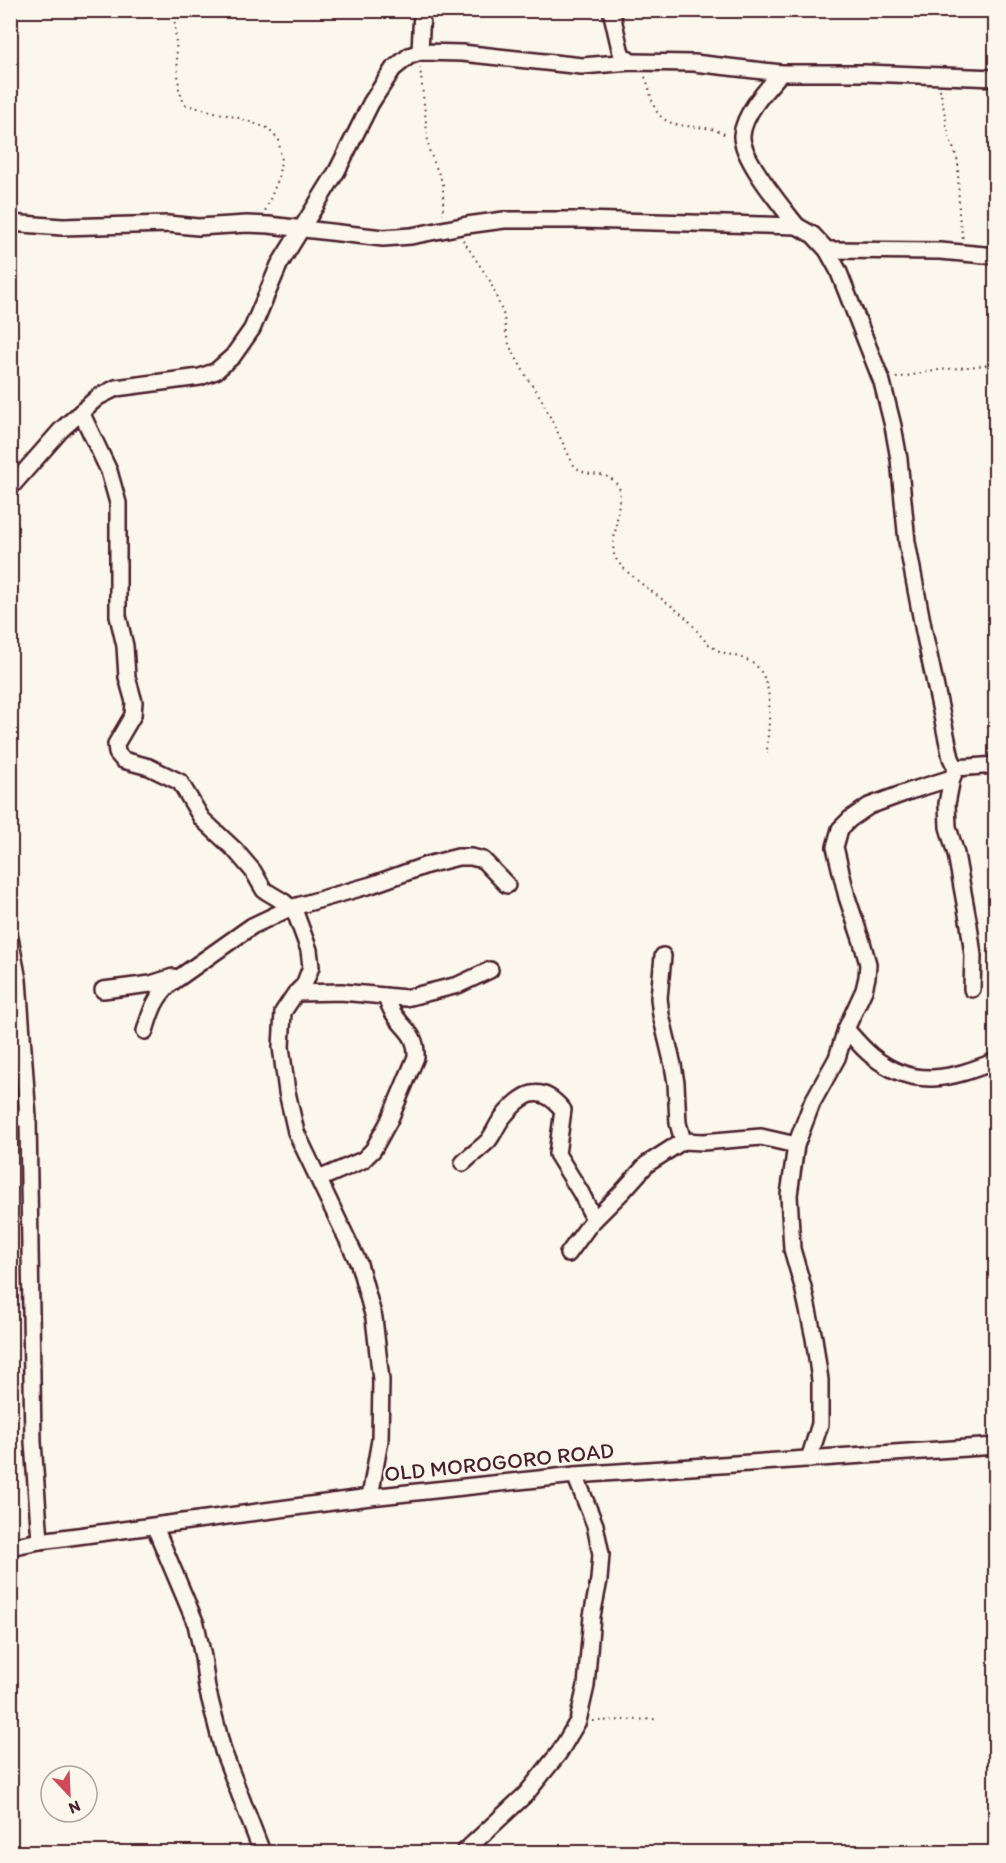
<svg xmlns="http://www.w3.org/2000/svg" width="1006" height="1863" font-family="Itim,sans-serif">
<style>
.lines{fill:none;stroke-linecap:round;stroke-linejoin:round}
.minor-casing{stroke:#4a1f2b;stroke-width:20}
.path{stroke:#4a1f2b;stroke-width:2;stroke-dasharray:1.5 4.5;stroke-linecap:butt}
.minor{stroke:#fbf7ec;stroke-width:15}
.labels{text-anchor:middle;dominant-baseline:central;stroke-width:4.5;stroke-linejoin:round;paint-order:stroke}
.street-label{font-size:22px;fill:#4a1f2b;stroke:#fbf7ec}
</style>
<rect width="100%" height="100%" fill="#fbf7ec"/>
<filter id="ink" filterUnits="userSpaceOnUse"><feTurbulence type="fractalNoise" baseFrequency=".0167" numOctaves="2"/><feDisplacementMap in="SourceGraphic" scale="12" xChannelSelector="R" yChannelSelector="G"/><feConvolveMatrix kernelMatrix="1 2 1 2 8 2 1 2 1" color-interpolation-filters="sRGB"/></filter>
<g filter="url(#ink)">
<g class="lines">
<!-- minor casing -->
<g class="minor-casing">
<g id="minor">
<polyline points="611,10 620,49 622,55 631,62"/>
<polyline points="420,52 422,10"/>
<path d="M781,73c-14,16 -37,40 -39,62 -2,22 41,73 55,91"/>
<polyline points="10,223 62,227 168,224 198,227 247,224 269,225 383,238 411,236 467,225 504,220 582,220 797,226 813,235 827,250 838,270 882,382 893,426 899,459 907,542 924,632 951,758 956,768 996,765"/>
<polyline points="827,250 940,251 996,256"/>
<polyline points="81,412 109,471 118,503 118,616 125,646 127,677 134,702 133,715 116,744 117,753 123,760 149,767 180,782 202,819 235,850 253,871 264,890 284,902 295,912 309,950 311,967 304,985 295,994 283,1012 281,1047 287,1092 296,1132 359,1264 374,1318 381,1380 380,1440 370,1497"/>
<polyline points="10,488 61,430 98,397 116,388 200,377 216,371 233,356 252,329 279,265 337,171 371,103 393,69 409,56 420,52 462,53 582,66 631,62 694,63 781,73 865,73 996,78"/>
<polyline points="955,771 952,778 947,804 948,827 956,854 969,925 973,956 972,989"/>
<polyline points="10,938 18,980 28,1118 33,1442 40,1541"/>
<polyline points="663,956 659,998 661,1015 673,1065 676,1083 678,1123 683,1141"/>
<polyline points="103,990 151,984 173,977"/>
<polyline points="296,993 341,992 406,998 458,985 490,970"/>
<path d="M846,1029c8,9 16,19 26,27 42,34 78,23 124,5"/>
<path d="M145,1031c6,-20 10,-33 25,-47l82,-58 38,-18 81,-23 56,-20 31,-8h13l12,3 24,25"/>
<polyline points="10,1118 28,1118"/>
<path d="M463,1163c8,-8 18,-15 25,-22 6,-7 9,-17 15,-24 20,-24 37,-35 60,-7l-6,44 24,39 13,26"/>
<path d="M319,1179l44,-19 10,-10 16,-29 27,-64c1,-23 -11,-26 -22,-43 -4,-6 -6,-13 -9,-18"/>
<polyline points="568,1254 590,1224 622,1192 647,1164 683,1141 703,1142 761,1137 796,1145"/>
<polyline points="809,1459 820,1424 820,1380 814,1338 803,1287 792,1249 789,1195 796,1145 812,1103 837,1058 846,1029 864,990 867,977 868,964 862,942 847,897 835,847 840,829 850,819 869,806 910,791 952,778"/>
<polyline points="155,1527 196,1624 203,1657 207,1688 223,1751 262,1852"/>
<polyline points="10,1547 40,1541 370,1497 575,1475 996,1446"/>
<polyline points="464,1852 526,1794 559,1753 578,1721 586,1686 592,1616 599,1580 601,1554 595,1525 575,1475"/>
</g>
</g>
<!-- path -->
<g class="path">
<polyline points="174,10 179,89 183,101 186,105 239,118 267,128 279,140 281,161 278,180 265,211"/>
<polyline points="420,67 429,150 443,184 443,214"/>
<path d="M645,77c5,10 5,21 10,31 10,23 41,16 60,22 4,1 9,4 13,6"/>
<polyline points="940,89 949,136 958,161 959,216 963,239"/>
<path d="M463,240l27,41 14,35 2,18 4,13 19,34 12,17 32,66c15,19 36,1 47,26 -1,12 -2,24 -4,36 -1,9 -4,19 -2,28 3,17 58,50 72,64 10,9 15,22 28,30 13,9 34,7 45,21 17,22 8,60 8,85"/>
<polyline points="896,378 939,370 996,364"/>
<polyline points="593,1721 658,1719"/>
</g>
<!-- minor -->
<use href="#minor" class="minor"/>
</g>
</g>
<g class="labels">
<!-- street labels -->
<g class="street-label">
<text transform="translate(499 1462) rotate(-6)">OLD MOROGORO ROAD</text>
</g>
</g>
<!-- margin -->
<rect width="1006" height="1863" fill="none" stroke="#fbf7ec" stroke-width="36"/>
<rect x="18" y="18" width="970" height="1827" fill="none" stroke="#4a1f2b" stroke-width="2" filter="url(#ink)"/>
<!-- north arrow -->
<g transform="translate(69 1794) rotate(157)"><circle r="28" fill="#fbf7ec" stroke="#b4a19f" stroke-width="1.5"/>
<path d="M0-4.5L10 22L0 15L-10 22Z" fill="#d1495b"/>
<text y="-9" font-size="16" font-weight="bold" text-anchor="middle" fill="#4a1f2b">N</text>
</g>
</svg>
